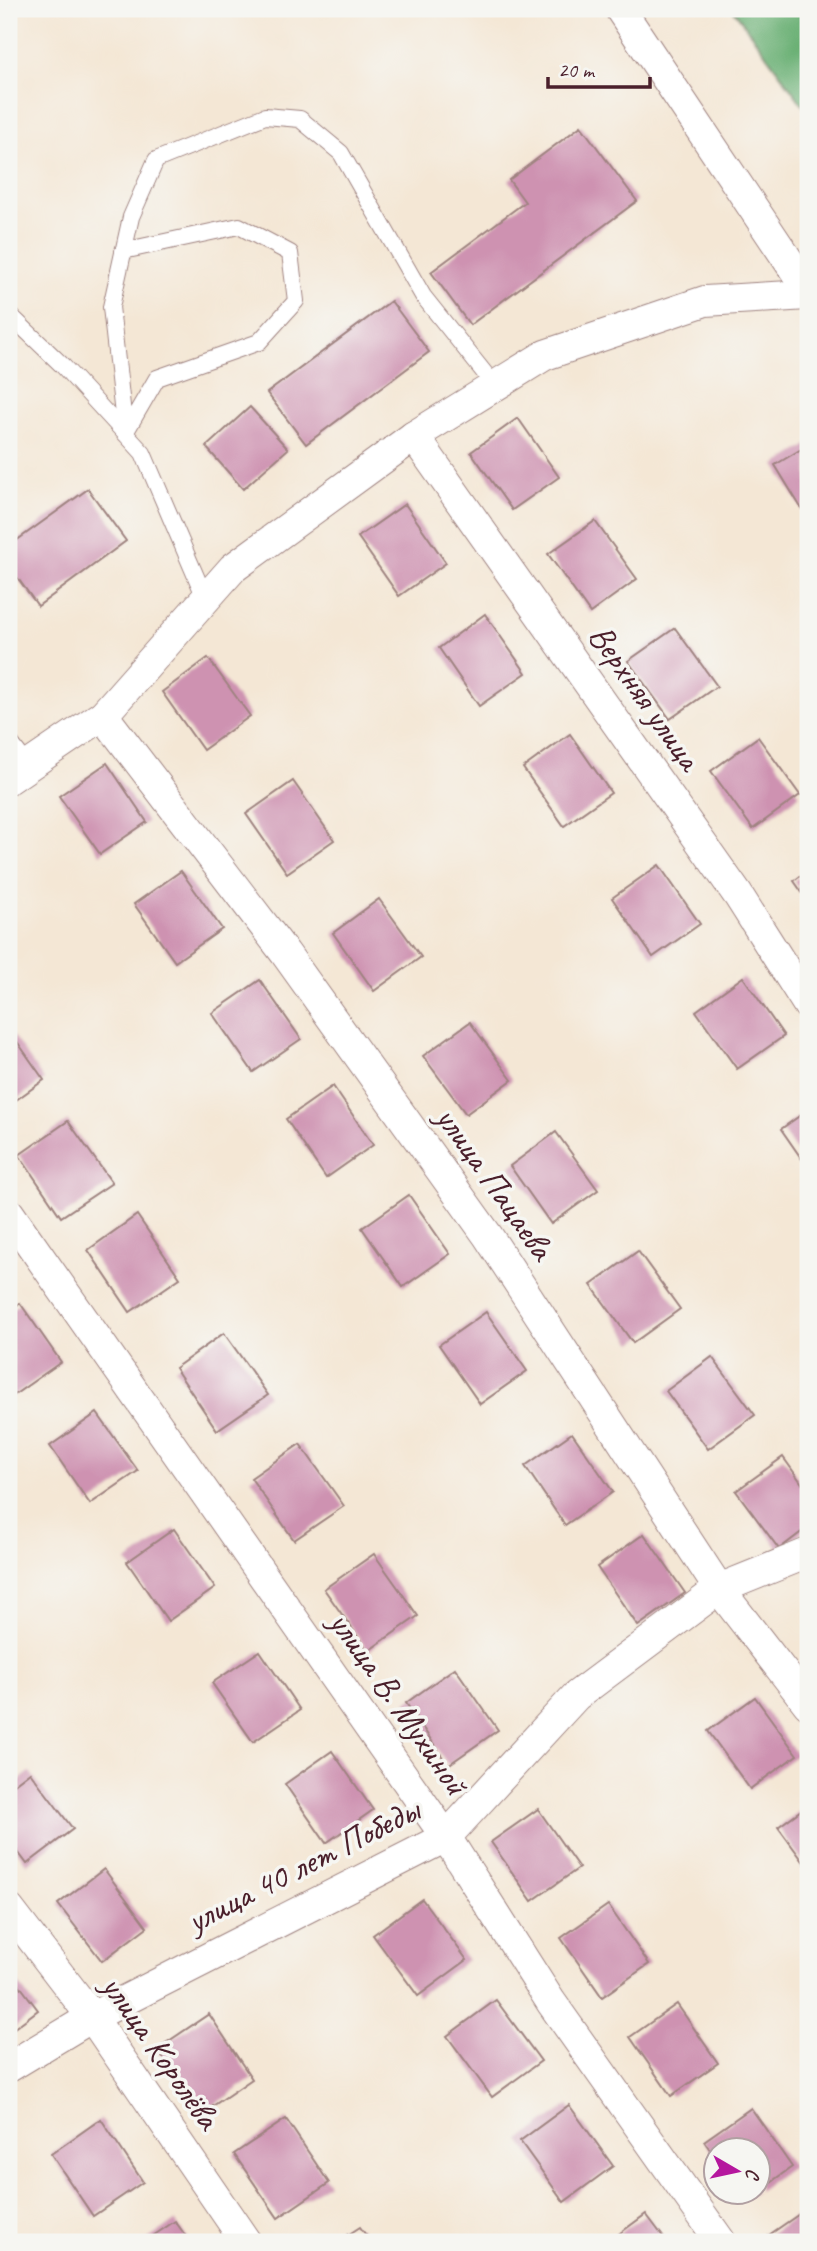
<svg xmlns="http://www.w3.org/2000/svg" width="817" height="2251" font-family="Caveat,sans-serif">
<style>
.forest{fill:#6ab075;stroke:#5a6850;stroke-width:2}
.building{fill:#ce92b1}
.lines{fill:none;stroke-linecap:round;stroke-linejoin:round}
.service-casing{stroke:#9f8380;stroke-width:18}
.minor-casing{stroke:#9f8380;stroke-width:32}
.service{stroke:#fff;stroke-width:16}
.minor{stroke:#fff;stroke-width:30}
.labels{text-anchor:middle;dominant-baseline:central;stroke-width:7;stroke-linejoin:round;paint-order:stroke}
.street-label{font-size:35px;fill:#4a1f2b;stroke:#f6f6f2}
</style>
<rect width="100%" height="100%" fill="#f6f6f2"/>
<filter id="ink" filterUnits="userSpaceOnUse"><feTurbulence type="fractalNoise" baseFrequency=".0143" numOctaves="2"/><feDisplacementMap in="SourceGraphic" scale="14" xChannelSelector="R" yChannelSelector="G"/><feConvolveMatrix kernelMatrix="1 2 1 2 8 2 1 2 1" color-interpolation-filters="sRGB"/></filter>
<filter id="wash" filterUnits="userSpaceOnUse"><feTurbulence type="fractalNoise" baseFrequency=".00686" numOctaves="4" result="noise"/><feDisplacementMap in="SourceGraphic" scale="28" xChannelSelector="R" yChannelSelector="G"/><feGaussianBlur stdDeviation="1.57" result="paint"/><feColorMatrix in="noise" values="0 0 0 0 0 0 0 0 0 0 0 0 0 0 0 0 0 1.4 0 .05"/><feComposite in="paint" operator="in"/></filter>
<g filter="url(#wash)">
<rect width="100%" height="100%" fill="#f4e7d5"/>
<!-- forest -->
<polygon class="forest" points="733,9 808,9 808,112"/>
<g id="blocks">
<!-- building -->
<g class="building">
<polygon points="581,126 637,201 470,325 431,272 525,202 509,180"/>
<polygon points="391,301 429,352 306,444 267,393"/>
<polygon points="250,407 288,449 243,489 206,447"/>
<polygon points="518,418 559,477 512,510 471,452"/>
<polygon points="808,445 808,519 775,465"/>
<polygon points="88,489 126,541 38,606 9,566 9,546"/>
<polygon points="405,504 446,563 399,596 358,537"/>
<polygon points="595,521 637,579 590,613 548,554"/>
<polygon points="485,614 526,673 479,706 439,648"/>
<polygon points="675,628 717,686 670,719 628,661"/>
<polygon points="208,658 250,716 203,750 162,692"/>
<polygon points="570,734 611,793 564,826 523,768"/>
<polygon points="758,737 800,795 753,829 711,771"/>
<polygon points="107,763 147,822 100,854 59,796"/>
<polygon points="293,781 334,840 287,873 246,814"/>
<polygon points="659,865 700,924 653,957 612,898"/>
<polygon points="808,870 808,901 794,881"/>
<polygon points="181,871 222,929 175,962 134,904"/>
<polygon points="379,899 421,957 374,991 333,933"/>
<polygon points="743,977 784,1036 737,1069 696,1011"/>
<polygon points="260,980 301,1039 253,1072 212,1013"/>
<polygon points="470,1022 512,1080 466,1114 423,1056"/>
<polygon points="9,1030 44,1080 9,1105"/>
<polygon points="333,1086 373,1145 326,1178 286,1119"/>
<polygon points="808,1110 808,1168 781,1129"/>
<polygon points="68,1121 112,1183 61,1217 19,1155"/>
<polygon points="556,1132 598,1190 551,1224 510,1166"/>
<polygon points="409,1195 450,1254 403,1287 362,1228"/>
<polygon points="137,1215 180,1278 130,1312 88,1250"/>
<polygon points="638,1251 680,1309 633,1343 591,1285"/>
<polygon points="20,1303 61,1362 14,1395 9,1388 9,1311"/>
<polygon points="486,1312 527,1371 480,1404 439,1345"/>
<polygon points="224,1333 268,1395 217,1430 175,1368"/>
<polygon points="712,1357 755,1415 708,1449 666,1391"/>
<polygon points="97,1413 138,1471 90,1504 50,1446"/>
<polygon points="572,1433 613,1492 565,1525 525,1466"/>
<polygon points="300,1444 344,1506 294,1540 251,1478"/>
<polygon points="783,1457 808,1492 808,1527 779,1549 736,1491"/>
<polygon points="174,1529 215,1588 168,1621 127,1562"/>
<polygon points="644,1534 685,1593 638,1626 597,1567"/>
<polygon points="374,1554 418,1616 368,1651 324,1589"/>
<polygon points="260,1651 300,1710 253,1742 212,1683"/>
<polygon points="455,1668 498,1730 448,1765 406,1703"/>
<polygon points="755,1697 797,1755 750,1789 708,1731"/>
<polygon points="332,1751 373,1810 326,1843 285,1784"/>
<polygon points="30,1772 73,1829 27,1864 9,1840 9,1788"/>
<polygon points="808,1805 808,1868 778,1827"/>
<polygon points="538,1809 579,1868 532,1901 491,1842"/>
<polygon points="104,1869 147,1927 102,1961 58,1904"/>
<polygon points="422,1899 467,1960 418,1996 373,1935"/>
<polygon points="608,1905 649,1964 602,1997 561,1938"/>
<polygon points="9,1971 38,2010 9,2032"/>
<polygon points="496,2000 541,2061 492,2097 447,2036"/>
<polygon points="677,2004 718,2063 671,2096 630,2037"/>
<polygon points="209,2014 252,2079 201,2114 157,2049"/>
<polygon points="569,2105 613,2166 564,2202 520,2141"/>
<polygon points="751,2108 792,2167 758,2191 758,2150 716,2150 716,2158 704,2141"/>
<polygon points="101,2119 143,2182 93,2216 51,2154"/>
<polygon points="286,2119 329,2183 278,2218 234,2154"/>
<polygon points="739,2192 756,2192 745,2200"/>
<polygon points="808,2208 808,2242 774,2242 769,2235"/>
<polygon points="646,2214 667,2242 608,2242"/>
<polygon points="175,2221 190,2242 144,2242"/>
<polygon points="360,2227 371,2242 337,2242"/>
</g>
</g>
</g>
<g filter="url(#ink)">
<use href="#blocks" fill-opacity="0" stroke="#9f8380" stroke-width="2"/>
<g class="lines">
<!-- service casing -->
<g class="service-casing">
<g id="service">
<polyline points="123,251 239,226 290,253 296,301 259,342 157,378 125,433 111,307 131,217 156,160 265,116 300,119 341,153 423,296 495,386"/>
<polyline points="9,314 63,366 143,453 206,600"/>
<polyline points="9,741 28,766"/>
</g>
</g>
<!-- minor casing -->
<g class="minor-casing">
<g id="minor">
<polyline points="620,9 808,290"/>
<polyline points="414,436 738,895 808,1005"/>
<polyline points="103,715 285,953 488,1236 719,1589 808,1704"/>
<polyline points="9,779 103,715 233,568 414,436 545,355 705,301 808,295"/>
<polyline points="9,1213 446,1837 551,2002 721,2242"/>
<polyline points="9,1909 92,2017 246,2242"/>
<polyline points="9,2067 92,2017 446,1837 576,1696 719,1589 808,1553"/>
</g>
</g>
<!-- service -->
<use href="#service" class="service"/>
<!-- minor -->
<use href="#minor" class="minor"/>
</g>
</g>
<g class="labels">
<!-- street labels -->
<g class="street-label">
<text transform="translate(645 697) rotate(55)">Верхняя улица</text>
<text transform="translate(495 1183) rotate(55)">улица Пацаева</text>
<text transform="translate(399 1703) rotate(55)">улица В. Мухиной</text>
<text transform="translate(303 1865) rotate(-27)">улица 40 лет Победы</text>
<text transform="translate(161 2052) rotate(55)">улица Королёва</text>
</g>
</g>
<!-- margin -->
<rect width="817" height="2251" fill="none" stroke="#f6f6f2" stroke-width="35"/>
<!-- north arrow -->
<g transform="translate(737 2171) rotate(99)"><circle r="33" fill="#f6f6f2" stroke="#b1a0a2" stroke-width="2"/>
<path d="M0-5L12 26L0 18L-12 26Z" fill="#b5179e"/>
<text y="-10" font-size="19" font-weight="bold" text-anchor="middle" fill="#4a1f2b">С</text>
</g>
<!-- scale -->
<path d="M548 77v10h102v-10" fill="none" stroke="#4a1f2b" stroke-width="3.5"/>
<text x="558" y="77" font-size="21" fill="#4a1f2b" stroke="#f6f6f2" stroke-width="5" paint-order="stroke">20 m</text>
</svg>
